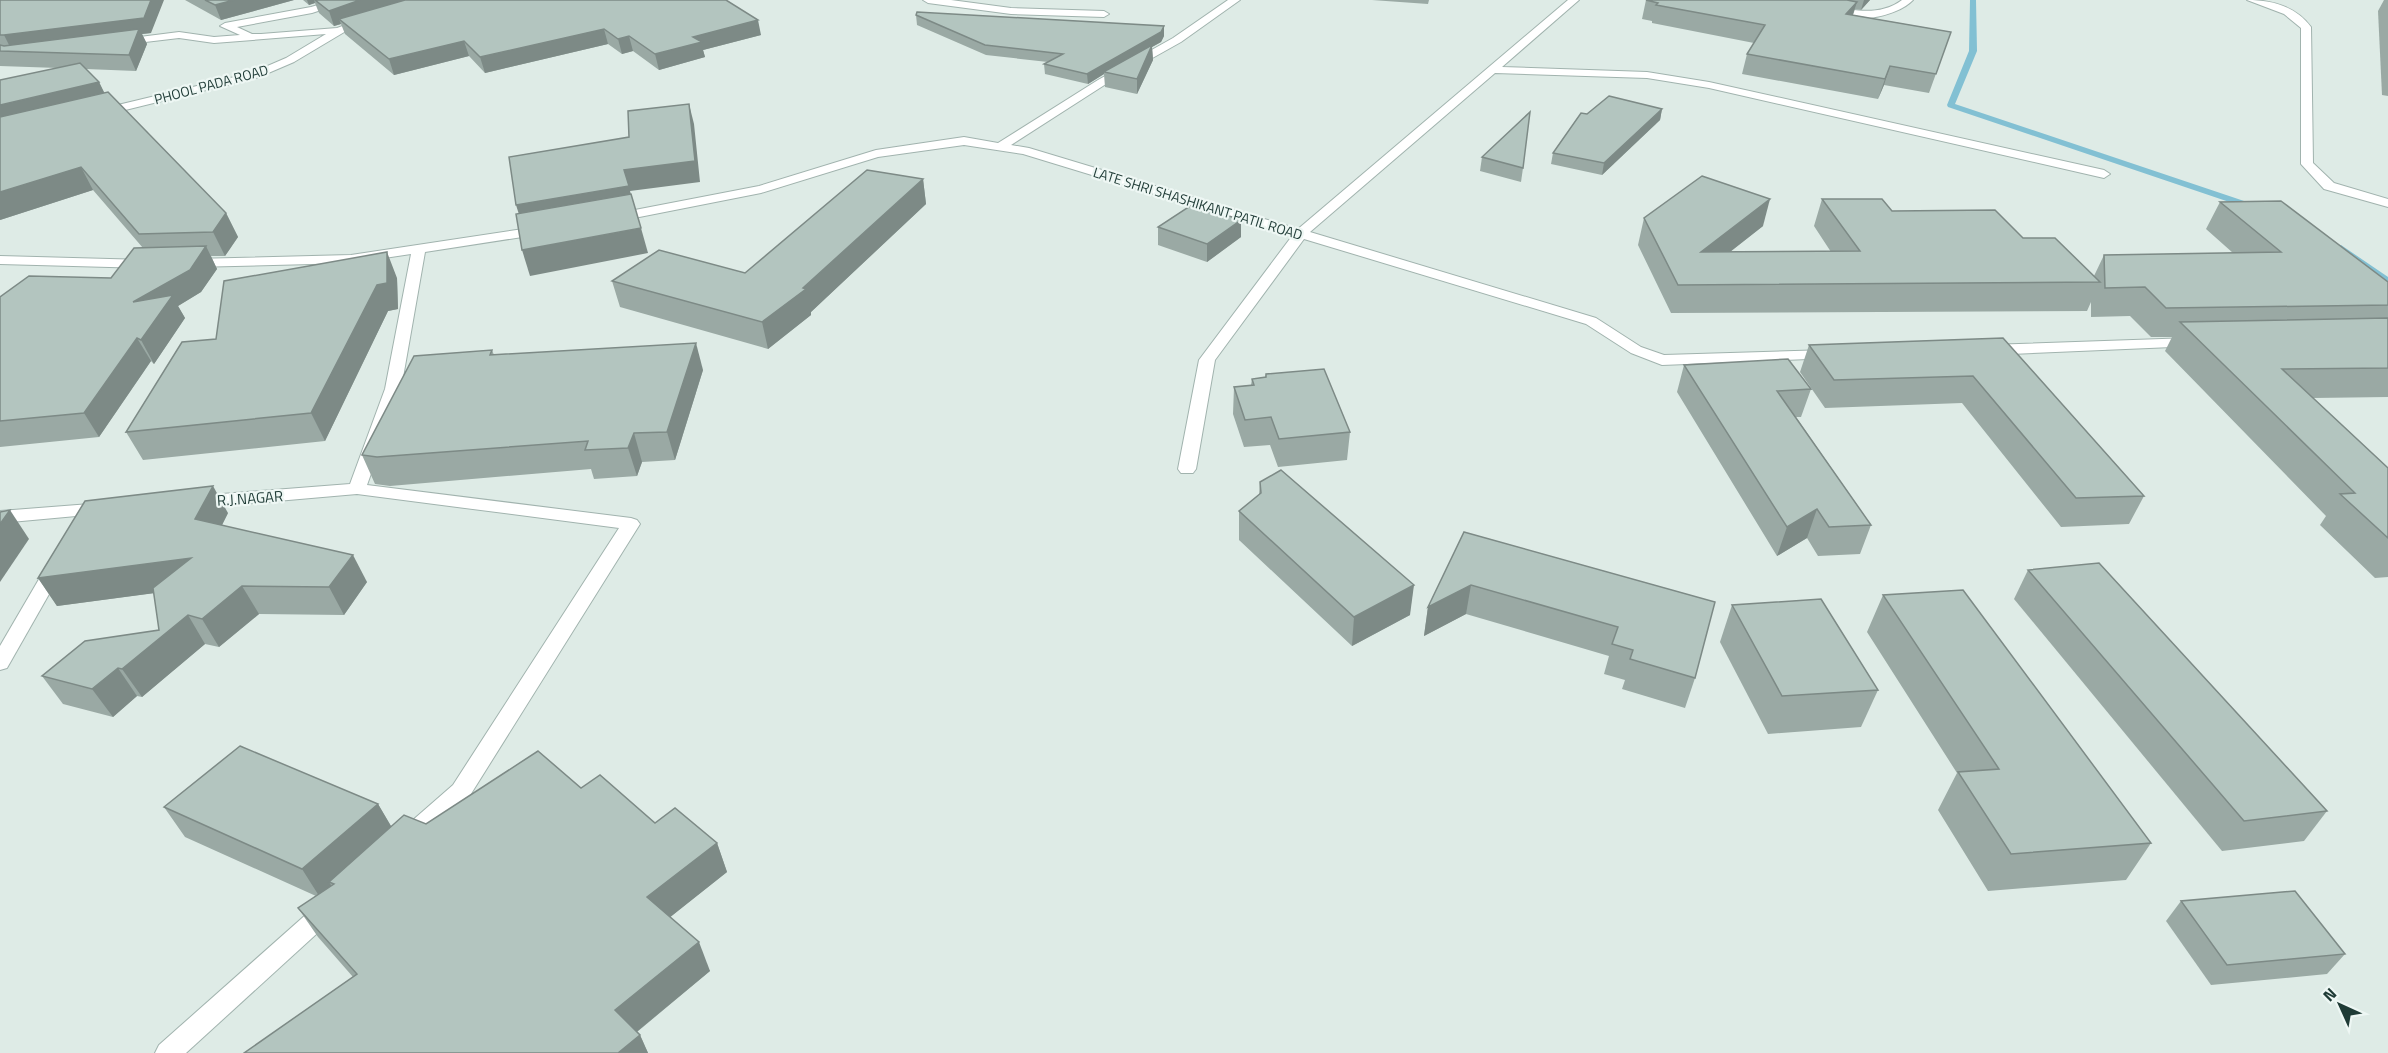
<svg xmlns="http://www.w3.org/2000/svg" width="2388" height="1053" font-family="'Titillium Web',sans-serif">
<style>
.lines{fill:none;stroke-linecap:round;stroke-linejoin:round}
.stream{fill:#82c0d3;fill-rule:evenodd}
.minor-casing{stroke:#a1b3ae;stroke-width:2}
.minor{fill:#fff;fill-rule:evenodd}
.wall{fill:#9aa9a4}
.shaded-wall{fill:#7d8a86}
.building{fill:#b3c5bf;stroke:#7d8a86;stroke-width:1.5}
.labels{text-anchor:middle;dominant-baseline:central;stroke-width:4.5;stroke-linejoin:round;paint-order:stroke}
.far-street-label{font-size:14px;fill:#1f3b36;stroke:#eef7f4}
.street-label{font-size:15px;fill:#1f3b36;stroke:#eef7f4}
</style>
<rect width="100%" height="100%" fill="#deebe6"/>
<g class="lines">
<!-- stream -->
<g class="stream">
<polygon points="1970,0 1976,0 1977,51 1955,104 2253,204 2253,208 2247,208 1948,107 1947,105 1969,51"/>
<polygon points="2341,245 2388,277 2388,284 2338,250 2336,248"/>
</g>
<!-- minor casing -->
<g class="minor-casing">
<g id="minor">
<polygon points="335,0 351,0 312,13 237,27 252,34 261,34 337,28 365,18 370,21 346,31 294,62 259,77 101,116 95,112 97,110 251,73 286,58 326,34 214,43 179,38 120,45 115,42 116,40 179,32 214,37 240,35 220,26 225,23 311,7"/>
<polygon points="923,0 951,0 1011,8 1104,11 1109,14 1104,17 1011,14 928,3"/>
<polygon points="1228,0 1240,0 1181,42 1106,84 1011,145 1029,148 1298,229 1568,0 1579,0 1502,67 1647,72 1709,82 2104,170 2110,174 2104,178 1709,88 1647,78 1495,73 1310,232 1596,318 1641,347 1664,355 1828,350 1836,355 1833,358 1662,365 1631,353 1586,324 1304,239 1215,360 1196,469 1193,473 1181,473 1178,469 1199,360 1292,236 1023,154 964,145 878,157 761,193 614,222 607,218 614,214 759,186 876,150 964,137 998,143 1098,80 1173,38"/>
<path d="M1902,0h11c-17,18 -67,26 -87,11 12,-9 47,11 76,-11z"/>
<path d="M2247,0c25,0 48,6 64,27l2,136 21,20 54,16v8l-64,-18 -23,-25v-136l-17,-14z"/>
<polygon points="543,226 548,227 550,230 548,233 425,252 401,389 367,485 631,518 637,520 640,524 469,797 414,847 406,849 398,847 395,840 398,833 453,785 619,528 357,494 197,508 191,506 188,502 191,498 197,496 350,484 385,389 411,254 351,263 192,267 185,263 192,259 351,255"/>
<polygon points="0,256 146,260 153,264 146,268 0,264"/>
<polygon points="2191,338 2199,343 2196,346 1988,355 1980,350 1988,345"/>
<polygon points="103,503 109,505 112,509 109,513 0,523 0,511"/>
<polygon points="56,560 63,562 65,566 7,668 0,670 0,646 49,562"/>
<polygon points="327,900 335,903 339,910 335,917 186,1053 155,1053 159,1045 319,903"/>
</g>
</g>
<!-- minor -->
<use href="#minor" class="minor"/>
</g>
<!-- wall -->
<g class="wall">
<polygon points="0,0 151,33 142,34 147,44 136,71 86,69 99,82 104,93 226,213 238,237 225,256 211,256 217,269 201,292 178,306 185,318 154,364 151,361 99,437 0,447 0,297 111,278 143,248 93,190 0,220 58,68 0,66"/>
<polygon points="185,0 294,0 221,20"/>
<polygon points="303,0 726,0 761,35 703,50 705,57 659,70 633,51 622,54 608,44 485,73 469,56 394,75 345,34 341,24 334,26 319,13 315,3 309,5"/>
<polygon points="1372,0 1429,0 1428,4"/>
<polygon points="1646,0 1870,0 1861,10 1855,9 1853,15 1951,32 1929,93 1884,85 1878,99 1742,74 1747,54 1754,43 1652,23 1652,21 1642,19"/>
<polygon points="2384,0 2388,0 2388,96 2382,95 2378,11"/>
<polygon points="916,15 1164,26 1164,36 1161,42 1152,47 1153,60 1137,94 1105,87 1104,74 1088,84 1045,74 1044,64 1048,62 986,55 917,25"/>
<polygon points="1662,109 1660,120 1602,175 1551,164 1553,153 1587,114"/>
<polygon points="1482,157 1523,168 1521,182 1480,171"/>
<polygon points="923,179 926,204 811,312 811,315 768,349 620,307 612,281 745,273"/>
<polygon points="1822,199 1892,211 2023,238 2094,276 2104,255 2233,253 2206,229 2220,202 2388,282 2388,397 2313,398 2388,468 2388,577 2375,578 2320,525 2326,516 2165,351 2172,337 2151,337 2130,316 2091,317 2091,302 2087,311 1671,313 1638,245 1644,218 1763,226 1730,252 1831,252 1814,226"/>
<polygon points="1158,227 1241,237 1207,262 1158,245"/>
<polygon points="397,278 398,309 388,311 325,441 143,460 126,432 216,339"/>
<polygon points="2003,338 2144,496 2129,524 2061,527 1962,403 1825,408 1800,372 1809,345"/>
<polygon points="492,350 494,355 703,370 675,460 642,462 637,476 594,479 591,469 390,486 375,484 362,455"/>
<polygon points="1684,365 1811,389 1801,417 1796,417 1871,525 1860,554 1818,556 1807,538 1777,556 1677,392"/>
<polygon points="1266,374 1350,432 1347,460 1278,467 1270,445 1244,447 1233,414 1234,387 1251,385 1252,379 1265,377"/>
<polygon points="1260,482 1410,615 1352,646 1239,540 1239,511 1259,495"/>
<polygon points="228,513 222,525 367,582 344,615 259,614 219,647 205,644 142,697 137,696 113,717 63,704 42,676 159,630 154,593 57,606 38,578"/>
<polygon points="1464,532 1715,602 1695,678 1685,708 1622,689 1625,680 1604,674 1609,656 1466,614 1424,636 1428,607"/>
<polygon points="2028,570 2327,811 2304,841 2222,851 2014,599"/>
<polygon points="1883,595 2151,843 2126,880 1988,891 1938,810 1957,773 1867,632"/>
<polygon points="1732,605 1878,690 1861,727 1768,734 1720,642"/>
<polygon points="581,788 655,823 717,843 727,872 670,917 710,971 637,1032 640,1035 648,1053 244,1053 353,977 318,937 298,908 316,896 185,837 164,807 378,804 391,826 426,824"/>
<polygon points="2181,901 2345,954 2327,974 2211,985 2166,921"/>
</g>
<!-- shaded-wall -->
<g class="shaded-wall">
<polygon points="151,0 164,0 151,33 142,34 147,44 136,71 129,55 12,51 4,35"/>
<polygon points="234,0 294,0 221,20 215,5"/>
<polygon points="307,0 314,0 315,3 309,5"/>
<polygon points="360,0 426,0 339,19 341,24 334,26 329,11"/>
<polygon points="1864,0 1870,0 1861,10"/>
<polygon points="1857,2 1851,20 1846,14"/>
<polygon points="758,20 761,35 703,50 705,57 659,70 655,54 693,37"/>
<polygon points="1164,26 1164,36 1161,42 1152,47 1153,60 1137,94 1137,79 1104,72 1104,74 1088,84 1087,74"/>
<polygon points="604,29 608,44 485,73 480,57"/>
<polygon points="629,36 633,51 622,54 618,39"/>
<polygon points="464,41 469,56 394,75 389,59"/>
<polygon points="1890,66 1884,85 1878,99 1885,79"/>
<polygon points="99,82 110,104 0,131 0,105"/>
<polygon points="689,104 694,124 700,182 630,191 635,208 523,227 516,205 624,170"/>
<polygon points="1662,109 1660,120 1602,175 1604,163"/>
<polygon points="81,167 93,190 0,220 0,192"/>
<polygon points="923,179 926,204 811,312 811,315 768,349 762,322 803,288"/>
<polygon points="1770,199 1763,226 1694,280 1701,252"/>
<polygon points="226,213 238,237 225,256 213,232"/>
<polygon points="1241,220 1241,237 1207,262 1207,244"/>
<polygon points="641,228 648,253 530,276 522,250"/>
<polygon points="206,246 217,269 201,292 178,306 185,318 154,364 141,340 133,302"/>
<polygon points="387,252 397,278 398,309 388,311 325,441 311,413"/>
<polygon points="137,338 151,361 99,437 84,413"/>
<polygon points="696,343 703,370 675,460 667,432"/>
<polygon points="634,433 642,462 637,476 628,448"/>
<polygon points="213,486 228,513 211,547 195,519"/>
<polygon points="1817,509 1807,538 1777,556 1787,527"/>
<polygon points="10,510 29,539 0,582 0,524"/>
<polygon points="353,555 367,582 344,615 329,587"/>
<polygon points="191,558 208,586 57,606 38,578"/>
<polygon points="1414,585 1410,615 1352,646 1354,617"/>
<polygon points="1471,585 1466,614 1424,636 1428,607"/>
<polygon points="242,586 259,614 219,647 202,619"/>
<polygon points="188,615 205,644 142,697 122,669"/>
<polygon points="118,668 137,696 113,717 92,689"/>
<polygon points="378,804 395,833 329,882 333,888 321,899 302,869"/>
<polygon points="717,843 727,872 659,926 647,897"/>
<polygon points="699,942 710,971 628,1039 615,1010"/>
<polygon points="640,1035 648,1053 618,1053"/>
</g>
<!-- building -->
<g class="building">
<polygon points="0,0 151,0 144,18 4,35 0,35"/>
<polygon points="205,0 234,0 215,5"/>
<polygon points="315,0 360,0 329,11"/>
<polygon points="405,0 726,0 758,20 693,37 702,42 655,54 629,36 618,39 604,29 480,57 464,41 389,59 339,19"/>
<polygon points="1646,0 1847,0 1857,2 1846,14 1951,32 1936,74 1890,66 1885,79 1747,54 1765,25 1656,5 1658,3"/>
<polygon points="917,12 1164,26 1161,32 1087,74 1044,64 1063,54 985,45 916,15"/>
<polygon points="139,29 129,55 0,51 0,45 4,46"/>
<polygon points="1152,45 1137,79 1104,72 1107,70"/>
<polygon points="80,63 99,82 0,105 0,80"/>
<polygon points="108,92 226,213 213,232 139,234 81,167 0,192 0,117"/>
<polygon points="1609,96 1662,109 1604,163 1553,153 1581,113 1587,114"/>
<polygon points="689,104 695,161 624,170 629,186 516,205 509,157 629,137 628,111"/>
<polygon points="1530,112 1523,168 1482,157"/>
<polygon points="867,170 923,179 803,288 806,289 762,322 612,281 659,250 745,273"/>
<polygon points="1702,176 1770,199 1701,252 1860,251 1822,199 1882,199 1892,211 1995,210 2023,238 2055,238 2100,282 1678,285 1644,218"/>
<polygon points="631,194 641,228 522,250 516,214"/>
<polygon points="2281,201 2388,282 2388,305 2166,308 2145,287 2105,288 2104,255 2281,252 2220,202"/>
<polygon points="1193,204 1241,220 1207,244 1158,227"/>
<polygon points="206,246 190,270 133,302 173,295 141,340 137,338 84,413 0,421 0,297 29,276 111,278 134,248"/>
<polygon points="387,252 387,283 377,285 311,413 126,432 182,342 216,339 224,281"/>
<polygon points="2388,318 2388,368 2282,369 2388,468 2388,538 2340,494 2355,493 2180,322"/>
<polygon points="2003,338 2144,496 2076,498 1973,376 1834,380 1809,345"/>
<polygon points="696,343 667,432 634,433 628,448 585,450 588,441 377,457 362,455 414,356 492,350 490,355"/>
<polygon points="1788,359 1811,389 1777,391 1871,525 1829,527 1817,509 1787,527 1684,365"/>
<polygon points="1324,369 1350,432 1279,439 1271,417 1245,420 1234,387 1254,385 1252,379 1266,377 1266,374"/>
<polygon points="1281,470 1414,585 1354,617 1239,511 1261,493 1260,482"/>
<polygon points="213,486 195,519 353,555 329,587 242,586 202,619 188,615 122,669 118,668 92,689 42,676 85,641 159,630 153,588 191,558 38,578 85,501"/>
<polygon points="10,510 0,524 0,512"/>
<polygon points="1464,532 1715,602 1695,678 1630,659 1633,650 1612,644 1618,627 1471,585 1428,607"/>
<polygon points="2099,563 2327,811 2244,821 2028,570"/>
<polygon points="1963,590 2151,843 2011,854 1958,772 1999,769 1883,595"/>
<polygon points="1821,599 1878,690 1782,696 1732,605"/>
<polygon points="240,746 378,804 302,869 164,807"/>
<polygon points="538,751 581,788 600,775 655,823 675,808 717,843 647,897 699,942 615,1010 640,1035 618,1053 244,1053 357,974 298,908 334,884 329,882 404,815 426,824"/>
<polygon points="2295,891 2345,954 2227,965 2181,901"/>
</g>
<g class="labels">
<!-- far-street labels -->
<g class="far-street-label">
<text transform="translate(211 84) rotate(-15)">PHOOL PADA ROAD</text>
<text transform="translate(1198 203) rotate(17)">LATE SHRI SHASHIKANT PATIL ROAD</text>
</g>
<!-- street labels -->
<g class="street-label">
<text transform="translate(250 498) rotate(-4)">R.J.NAGAR</text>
</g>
</g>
<!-- north arrow -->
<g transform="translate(2340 1005) rotate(315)" stroke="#eef7f4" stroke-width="4.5" paint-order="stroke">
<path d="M0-4.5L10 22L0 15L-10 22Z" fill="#1f3b36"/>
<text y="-9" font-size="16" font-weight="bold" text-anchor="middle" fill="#1f3b36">N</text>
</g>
</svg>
